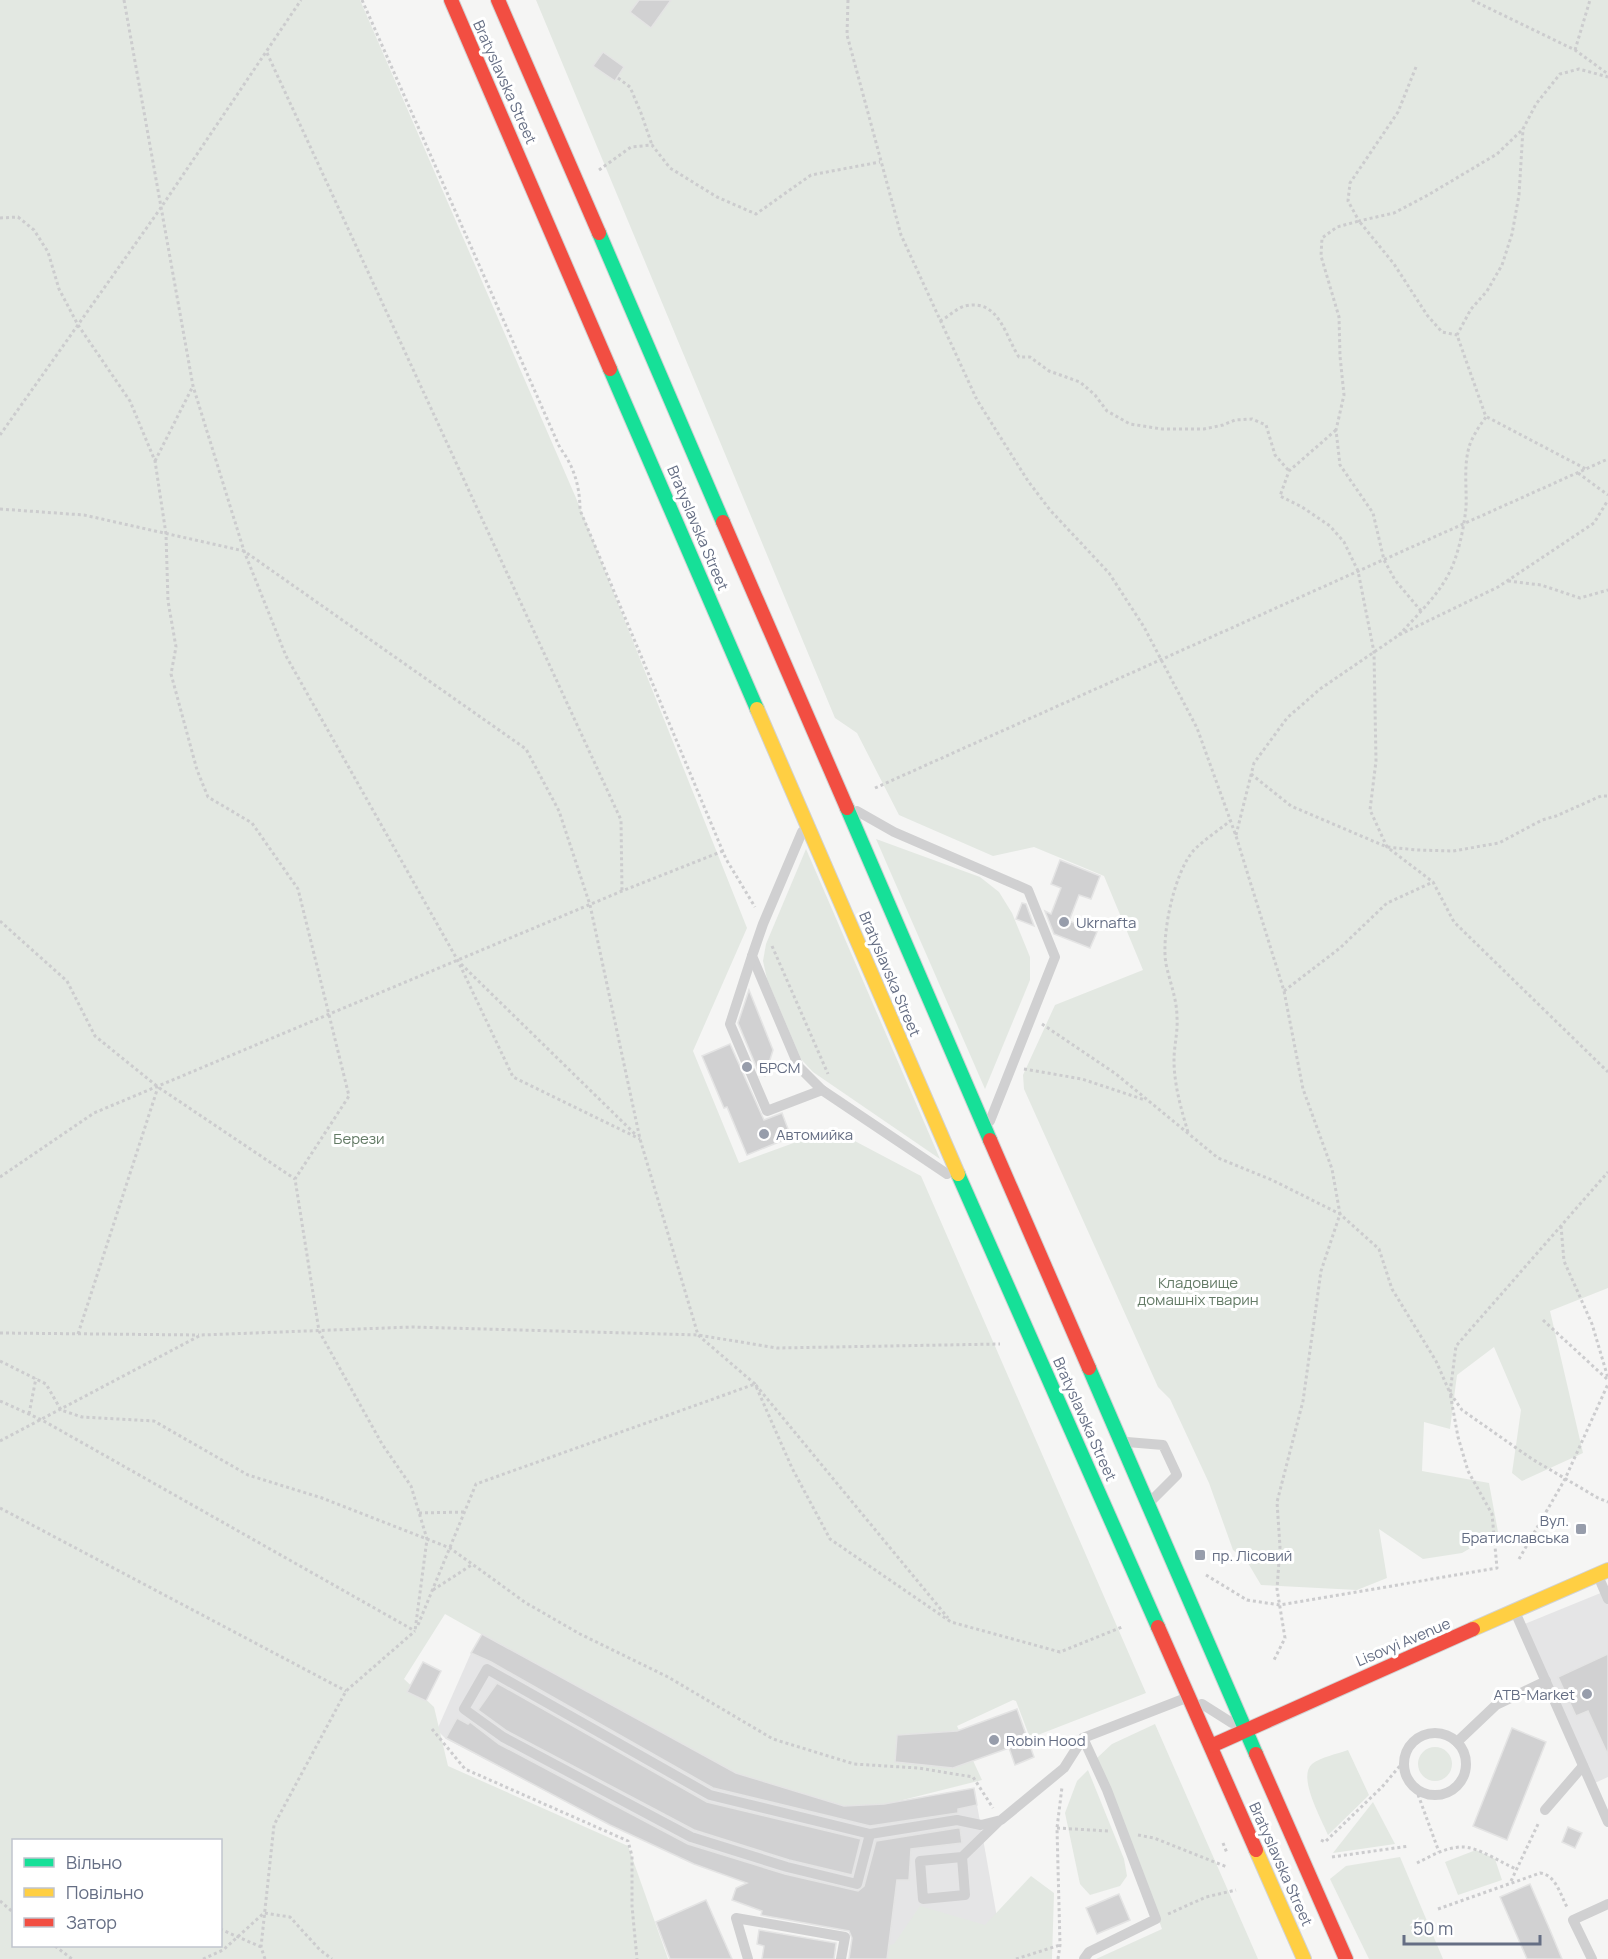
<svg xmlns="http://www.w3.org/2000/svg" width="1608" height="1959" font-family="Manrope,sans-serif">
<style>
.built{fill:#e5e5e6}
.green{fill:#e3e8e2;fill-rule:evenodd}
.building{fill:#d1d1d2;stroke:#e4e4e4;stroke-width:1.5}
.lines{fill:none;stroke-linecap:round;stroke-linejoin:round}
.fast-casing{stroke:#d1d2d3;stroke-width:16}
.slow-casing{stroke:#d1d2d3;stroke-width:16}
.jam-casing{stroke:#d1d2d3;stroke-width:16}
.path{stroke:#ccccce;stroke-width:3;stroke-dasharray:3 3;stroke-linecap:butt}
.lane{stroke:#d0d0d1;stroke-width:10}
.fast{stroke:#16e098;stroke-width:14}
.slow{stroke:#ffcf43;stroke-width:14}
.jam{stroke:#f24e42;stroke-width:14}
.poi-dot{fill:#979dab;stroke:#fff;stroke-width:2}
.labels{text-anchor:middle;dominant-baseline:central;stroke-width:6;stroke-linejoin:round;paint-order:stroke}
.street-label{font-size:15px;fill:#656e84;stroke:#fff}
.poi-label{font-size:15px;fill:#656e84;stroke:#fff;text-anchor:start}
.park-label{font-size:15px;fill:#647b66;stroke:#fff}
</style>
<rect width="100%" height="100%" fill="#f5f5f4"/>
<!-- built -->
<g class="built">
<polygon points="1608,1590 1608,1777 1588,1786 1517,1627"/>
<polygon points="482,1634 884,1804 974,1788 1001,1940 851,1959 857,1909 610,1825 446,1739 437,1730 471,1653"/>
</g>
<!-- green -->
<g class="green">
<path d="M0,0h360l216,498 171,430 -54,123 46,112 93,-34 89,47 225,517 -116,45 -14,-37 -3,-1 -56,26 25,54 -123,31 -121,-32 -293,-165 -41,65 30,28 14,59 180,80 40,113h-668zM14,1840h206v106h-206z"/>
<polygon points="536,0 1608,0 1608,1288 1550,1311 1583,1453 1522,1481 1512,1473 1521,1410 1494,1347 1457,1375 1450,1429 1424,1422 1422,1471 1489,1483 1498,1532 1462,1553 1423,1559 1379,1529 1387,1578 1357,1590 1261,1585 1248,1563 1233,1550 1209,1483 1170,1399 1158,1387 1024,1089 1023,1075 1055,1005 1143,970 1104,876 1034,847 993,856 899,815 857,733 835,718"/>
<polygon points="876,839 980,877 999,892 1012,913 1030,957 1030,980 985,1089"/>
<polygon points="806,849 940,1159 813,1072 801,1059 767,979 763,961 766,944"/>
<polygon points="1155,1724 1258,1959 1096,1959 1162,1929 1131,1842 1097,1758 1112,1744"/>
<circle cx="1435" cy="1764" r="17"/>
<path d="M1348,1750l21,45 -41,40c-6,-15 -31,-58 -16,-71 9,-7 25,-10 36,-14z"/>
<polygon points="1088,1770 1124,1859 1127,1876 1120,1886 1090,1895 1080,1884 1065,1813 1077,1781"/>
<polygon points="1373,1802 1395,1844 1333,1853"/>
<polygon points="1476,1850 1495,1859 1502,1880 1458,1895 1445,1862"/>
<polygon points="1400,1857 1443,1959 1369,1959 1330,1879 1346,1866"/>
<polygon points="1031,1876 1054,1893 1052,1959 851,1959 851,1955 894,1944 920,1906 985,1925"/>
</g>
<!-- building -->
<g class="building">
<polygon points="639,0 671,0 651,28 630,12"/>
<polygon points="603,52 624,67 615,81 593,66"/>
<polygon points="1060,860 1100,876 1091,899 1079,895 1069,921 1097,932 1090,948 1054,934 1045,911 1051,914 1061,888 1051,884"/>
<polygon points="1022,903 1026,904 1034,926 1016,919"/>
<polygon points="749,990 773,1050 765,1076 759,1073 738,1023"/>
<polygon points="730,1044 764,1120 782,1113 791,1137 747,1155 727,1107 724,1108 702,1056"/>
<polygon points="482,1634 736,1773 844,1806 884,1804 974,1788 977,1805 958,1809 958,1813 870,1826 713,1788 491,1662 471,1653"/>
<polygon points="1608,1654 1608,1755 1588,1711 1576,1716 1558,1677"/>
<polygon points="423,1662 441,1671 426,1701 407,1692"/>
<polygon points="497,1683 707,1802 861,1839 852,1875 789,1860 694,1830 507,1731 478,1710"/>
<polygon points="1017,1709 1034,1757 1015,1765 1009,1748 953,1768 895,1762 897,1735 957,1731"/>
<polygon points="457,1718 468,1724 470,1722 499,1744 688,1844 785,1874 858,1891 864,1886 876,1841 957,1828 960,1828 962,1843 911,1849 909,1880 897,1880 887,1959 849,1959 852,1938 849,1931 761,1915 762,1911 732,1900 736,1888 747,1883 694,1864 610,1825 446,1738"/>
<polygon points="1512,1728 1546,1742 1507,1840 1473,1826"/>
<polygon points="1568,1827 1582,1833 1575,1848 1562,1842"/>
<polygon points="1530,1884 1550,1930 1562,1959 1527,1959 1500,1897"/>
<polygon points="1119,1894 1130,1920 1097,1934 1086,1908"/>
<polygon points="706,1900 732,1959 670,1959 656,1922"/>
<polygon points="759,1930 836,1943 834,1959 762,1959 764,1946 757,1944"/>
</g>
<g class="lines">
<!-- fast casing -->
<g class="fast-casing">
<g id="fast">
<polyline points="599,233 723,522"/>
<polyline points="610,369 757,709"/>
<polyline points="847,808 990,1140"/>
<polyline points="958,1174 1158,1627"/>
<polyline points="1089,1368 1256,1754"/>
</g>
</g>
<!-- slow casing -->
<g class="slow-casing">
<g id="slow">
<polyline points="757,709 958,1174"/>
<polyline points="1473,1629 1608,1570"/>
<polyline points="1256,1850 1304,1959"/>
</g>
</g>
<!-- jam casing -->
<g class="jam-casing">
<g id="jam">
<polyline points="451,0 610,369"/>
<polyline points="498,0 599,233"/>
<polyline points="723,522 847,808"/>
<polyline points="990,1140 1089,1368"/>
<polyline points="1158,1627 1256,1850"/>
<polyline points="1211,1746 1473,1629"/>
<polyline points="1256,1754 1346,1959"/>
</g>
</g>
<!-- path -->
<g class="path">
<polyline points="124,0 193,386 244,551 286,656 458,961 513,1077 640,1139"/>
<path d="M362,0l198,448c14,18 20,39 20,62l146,349 29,48"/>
<polyline points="848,0 847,35 901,235 977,400 1028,481 1050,510 1109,573 1144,627 1197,728 1236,836 1284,991 1303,1089 1332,1169 1340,1214 1321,1271 1303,1401 1277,1502 1280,1547 1277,1589 1285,1638 1274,1660"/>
<polyline points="1472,0 1575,50 1608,74"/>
<polyline points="1575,50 1590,0"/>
<polyline points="267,53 621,820 622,891"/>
<polyline points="1416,67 1398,112 1350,183 1348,201 1359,221 1394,213 1428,195 1497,154 1522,130"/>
<polyline points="618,78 630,87 641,113 652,145"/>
<polyline points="599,170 631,147 652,145 670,168 717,197 756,214 811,175 880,162"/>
<polyline points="0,218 18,217 34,230 48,252 59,289 78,325 130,401 155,461 166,534 168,601 176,647 171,674 197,770 208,797 252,823 298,889 349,1096 295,1179 319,1331 382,1444 411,1486 427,1539 415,1631"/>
<path d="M940,321c8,-4 17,-13 25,-15 34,-8 40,30 54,51h11l19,14 31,11 15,13 12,16 23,13 32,5h42l19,-4 12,-5 17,-1 14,6 9,30 14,16"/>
<polyline points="1487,417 1586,469"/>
<polyline points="1336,430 1289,471 1280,496 1302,507 1330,526 1344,542 1358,571 1374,652 1376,761 1370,810 1387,847 1433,882 1454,922 1608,1072"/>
<polyline points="0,435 160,209 301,0"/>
<polyline points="155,461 193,386"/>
<polyline points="1578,473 1608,495"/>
<polyline points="0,509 84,515 244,551 526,749 559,811 590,905 640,1139 698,1335 755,1384 792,1468 830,1539 951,1622 1060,1652 1122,1627"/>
<polyline points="1508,581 1541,585 1580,598 1608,590"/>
<polyline points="1421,611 1395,580 1384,560 1373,513 1340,465 1336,430 1344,395 1340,356 1339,317 1321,256 1322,238 1337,227 1359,221 1394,264 1427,315 1442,332 1457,335"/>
<path d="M1399,635c20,-22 45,-45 55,-73 6,-16 10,-36 12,-54 1,-21 -3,-43 4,-64 4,-10 10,-19 16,-27l-29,-82 14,-26 16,-18 15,-26 10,-31 7,-39 4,-66 13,-25 24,-30 19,-5 29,8"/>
<polyline points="1251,774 1291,806 1387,847 1417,850 1453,851 1499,843 1542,820 1556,816 1601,796 1608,796"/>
<polyline points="875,788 1608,459"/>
<polyline points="1236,835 1254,763 1287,718 1320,689 1399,635 1498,587 1594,523 1608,500"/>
<polyline points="0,921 67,981 95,1036 158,1087 295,1179"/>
<polyline points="772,946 828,1074"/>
<polyline points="461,964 636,1135"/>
<polyline points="1284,991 1340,948 1387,903 1433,882"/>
<polyline points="1042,1024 1116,1074 1218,1158 1272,1180 1340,1214 1379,1249 1392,1289 1436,1361 1450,1393 1462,1410 1532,1459 1598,1498 1608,1502"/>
<polyline points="1024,1069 1082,1079 1145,1100"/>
<path d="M1188,1132c-7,-23 -14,-48 -14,-72 0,-14 4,-28 3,-42 0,-19 -7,-35 -11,-54 -5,-28 8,-92 28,-114 11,-11 25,-20 36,-29"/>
<polyline points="0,1177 94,1113 622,891 723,851"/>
<polyline points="1561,1226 1564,1261 1592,1324 1608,1378"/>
<polyline points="1543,1320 1608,1380"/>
<polyline points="0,1333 199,1335"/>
<polyline points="78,1334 158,1087"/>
<polyline points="0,1361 46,1384 61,1410 82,1417 154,1421 248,1475 322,1498 450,1548 526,1603 580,1634 668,1677 773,1739 854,1764 918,1768 973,1777 993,1808"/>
<polyline points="0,1401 42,1420 415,1631"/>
<polyline points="29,1414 36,1378"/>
<polyline points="0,1441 201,1335 412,1327 698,1335 777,1348 1000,1344"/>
<polyline points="0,1508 346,1691"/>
<polyline points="419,1513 464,1512"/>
<polyline points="1519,1559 1565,1479 1608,1384"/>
<polyline points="1206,1575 1247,1600 1280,1605 1497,1568 1492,1514 1468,1471 1458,1437 1450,1393 1456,1346 1608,1172"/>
<polyline points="433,1590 473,1564"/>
<polyline points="418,1625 476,1484 755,1384 948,1618"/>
<polyline points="432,1729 465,1769 628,1841 632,1856 632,1906 637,1959"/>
<polyline points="1416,1789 1439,1852"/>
<polyline points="1057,1828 1108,1831"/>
<polyline points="1138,1835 1154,1838 1227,1867"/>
<polyline points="1321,1840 1325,1842 1382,1787 1404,1761"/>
<polyline points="1223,1843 1227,1853"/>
<polyline points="1332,1857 1409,1846"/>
<path d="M1417,1863c14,-7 29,-16 45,-16 14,-1 40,16 54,22"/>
<polyline points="1511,1881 1539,1822"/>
<polyline points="0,1901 14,1913"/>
<path d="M1438,1909l102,-36c16,2 20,21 27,34"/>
<polyline points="1168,1914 1206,1897 1236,1890"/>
<polyline points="220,1929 261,1947"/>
<polyline points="55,1946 72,1959"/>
<polyline points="203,1959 223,1950 264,1913 290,1917 320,1950 332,1959"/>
<polyline points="265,1959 261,1947 274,1825 346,1691 415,1631"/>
<polyline points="1016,1959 1060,1945"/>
<polyline points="1058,1959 1060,1945 1057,1828 1062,1787"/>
</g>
<!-- lane -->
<g class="lane">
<polyline points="857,811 894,832 1028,890 1055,957 990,1121"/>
<polyline points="802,832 763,924 752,956 799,1067 822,1090 947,1174"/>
<polyline points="752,956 730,1024 767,1111 822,1090"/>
<polyline points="1127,1442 1163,1445 1177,1475 1150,1502"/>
<polyline points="1599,1578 1608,1599"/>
<polyline points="1516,1614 1608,1822"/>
<polyline points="1202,1704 1232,1723"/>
<circle cx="1435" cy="1764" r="31"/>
<polyline points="1083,1738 1107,1790 1156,1919 1089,1952 1084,1959"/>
<polyline points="1457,1742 1496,1705 1546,1681"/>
<polyline points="1545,1810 1583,1766"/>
<polyline points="870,1834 857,1884 787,1867 691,1837 503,1737 464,1709 487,1669 710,1795 870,1834 957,1820 981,1825 1001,1820 1064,1768 1083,1738 1186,1698"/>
<polyline points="962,1857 965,1895 923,1899 920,1861 962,1857 998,1822"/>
<polyline points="748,1959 736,1918 845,1937 841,1959"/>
<polyline points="1592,1959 1573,1920 1608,1904"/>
</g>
<!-- fast -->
<use href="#fast" class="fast"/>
<!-- slow -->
<use href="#slow" class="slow"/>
<!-- jam -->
<use href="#jam" class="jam"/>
</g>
<!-- markers -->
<g class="poi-dot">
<circle cx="1064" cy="922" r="6"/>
<circle cx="747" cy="1067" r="6"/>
<circle cx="764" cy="1134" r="6"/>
<rect x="1575" y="1523" width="12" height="12" rx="3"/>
<rect x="1194" y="1549" width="12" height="12" rx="3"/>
<circle cx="1587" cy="1694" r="6"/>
<circle cx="994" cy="1740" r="6"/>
</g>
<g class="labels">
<!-- street labels -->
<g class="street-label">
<text transform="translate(505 82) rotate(66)">Bratyslavska Street</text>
<text transform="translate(698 528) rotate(67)">Bratyslavska Street</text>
<text transform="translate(890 974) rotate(67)">Bratyslavska Street</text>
<text transform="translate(1085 1419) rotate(66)">Bratyslavska Street</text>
<text transform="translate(1403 1642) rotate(-23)">Lisovyi Avenue</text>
<text transform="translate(1281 1864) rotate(66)">Bratyslavska Street</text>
</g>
<!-- poi labels -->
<g class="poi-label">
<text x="1076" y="922">Ukrnafta</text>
<text x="759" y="1067">БРСМ</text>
<text x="776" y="1134">Автомийка</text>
<text x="1569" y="1520" text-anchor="end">Вул.<tspan x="1569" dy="17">Братиславська</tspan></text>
<text x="1212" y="1555">пр. Лісовий</text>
<text x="1575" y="1694" text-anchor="end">ATB-Market</text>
<text x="1006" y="1740">Robin Hood</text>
</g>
<!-- park labels -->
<g class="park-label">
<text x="359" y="1138">Берези</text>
<text x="1198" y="1282">Кладовище<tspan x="1198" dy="17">домашніх тварин</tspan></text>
</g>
</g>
<!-- legend -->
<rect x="12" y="1839" width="210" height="108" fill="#ffffff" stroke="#c1c5ce" stroke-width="1.5"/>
<rect x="24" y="1858" width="30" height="9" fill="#16e098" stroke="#c1c5ce" stroke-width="1.5"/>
<text x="66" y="1869" font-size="18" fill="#656e84">Вільно</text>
<rect x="24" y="1888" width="30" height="9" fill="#ffcf43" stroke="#c1c5ce" stroke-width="1.5"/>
<text x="66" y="1899" font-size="18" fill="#656e84">Повільно</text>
<rect x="24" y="1918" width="30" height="9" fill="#f24e42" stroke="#c1c5ce" stroke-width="1.5"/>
<text x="66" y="1929" font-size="18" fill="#656e84">Затор</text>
<!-- scale -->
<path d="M1404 1935v9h136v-9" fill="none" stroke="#656e84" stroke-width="3"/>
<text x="1413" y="1935" font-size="18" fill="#656e84" stroke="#ffffff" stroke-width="4.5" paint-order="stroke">50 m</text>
</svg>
